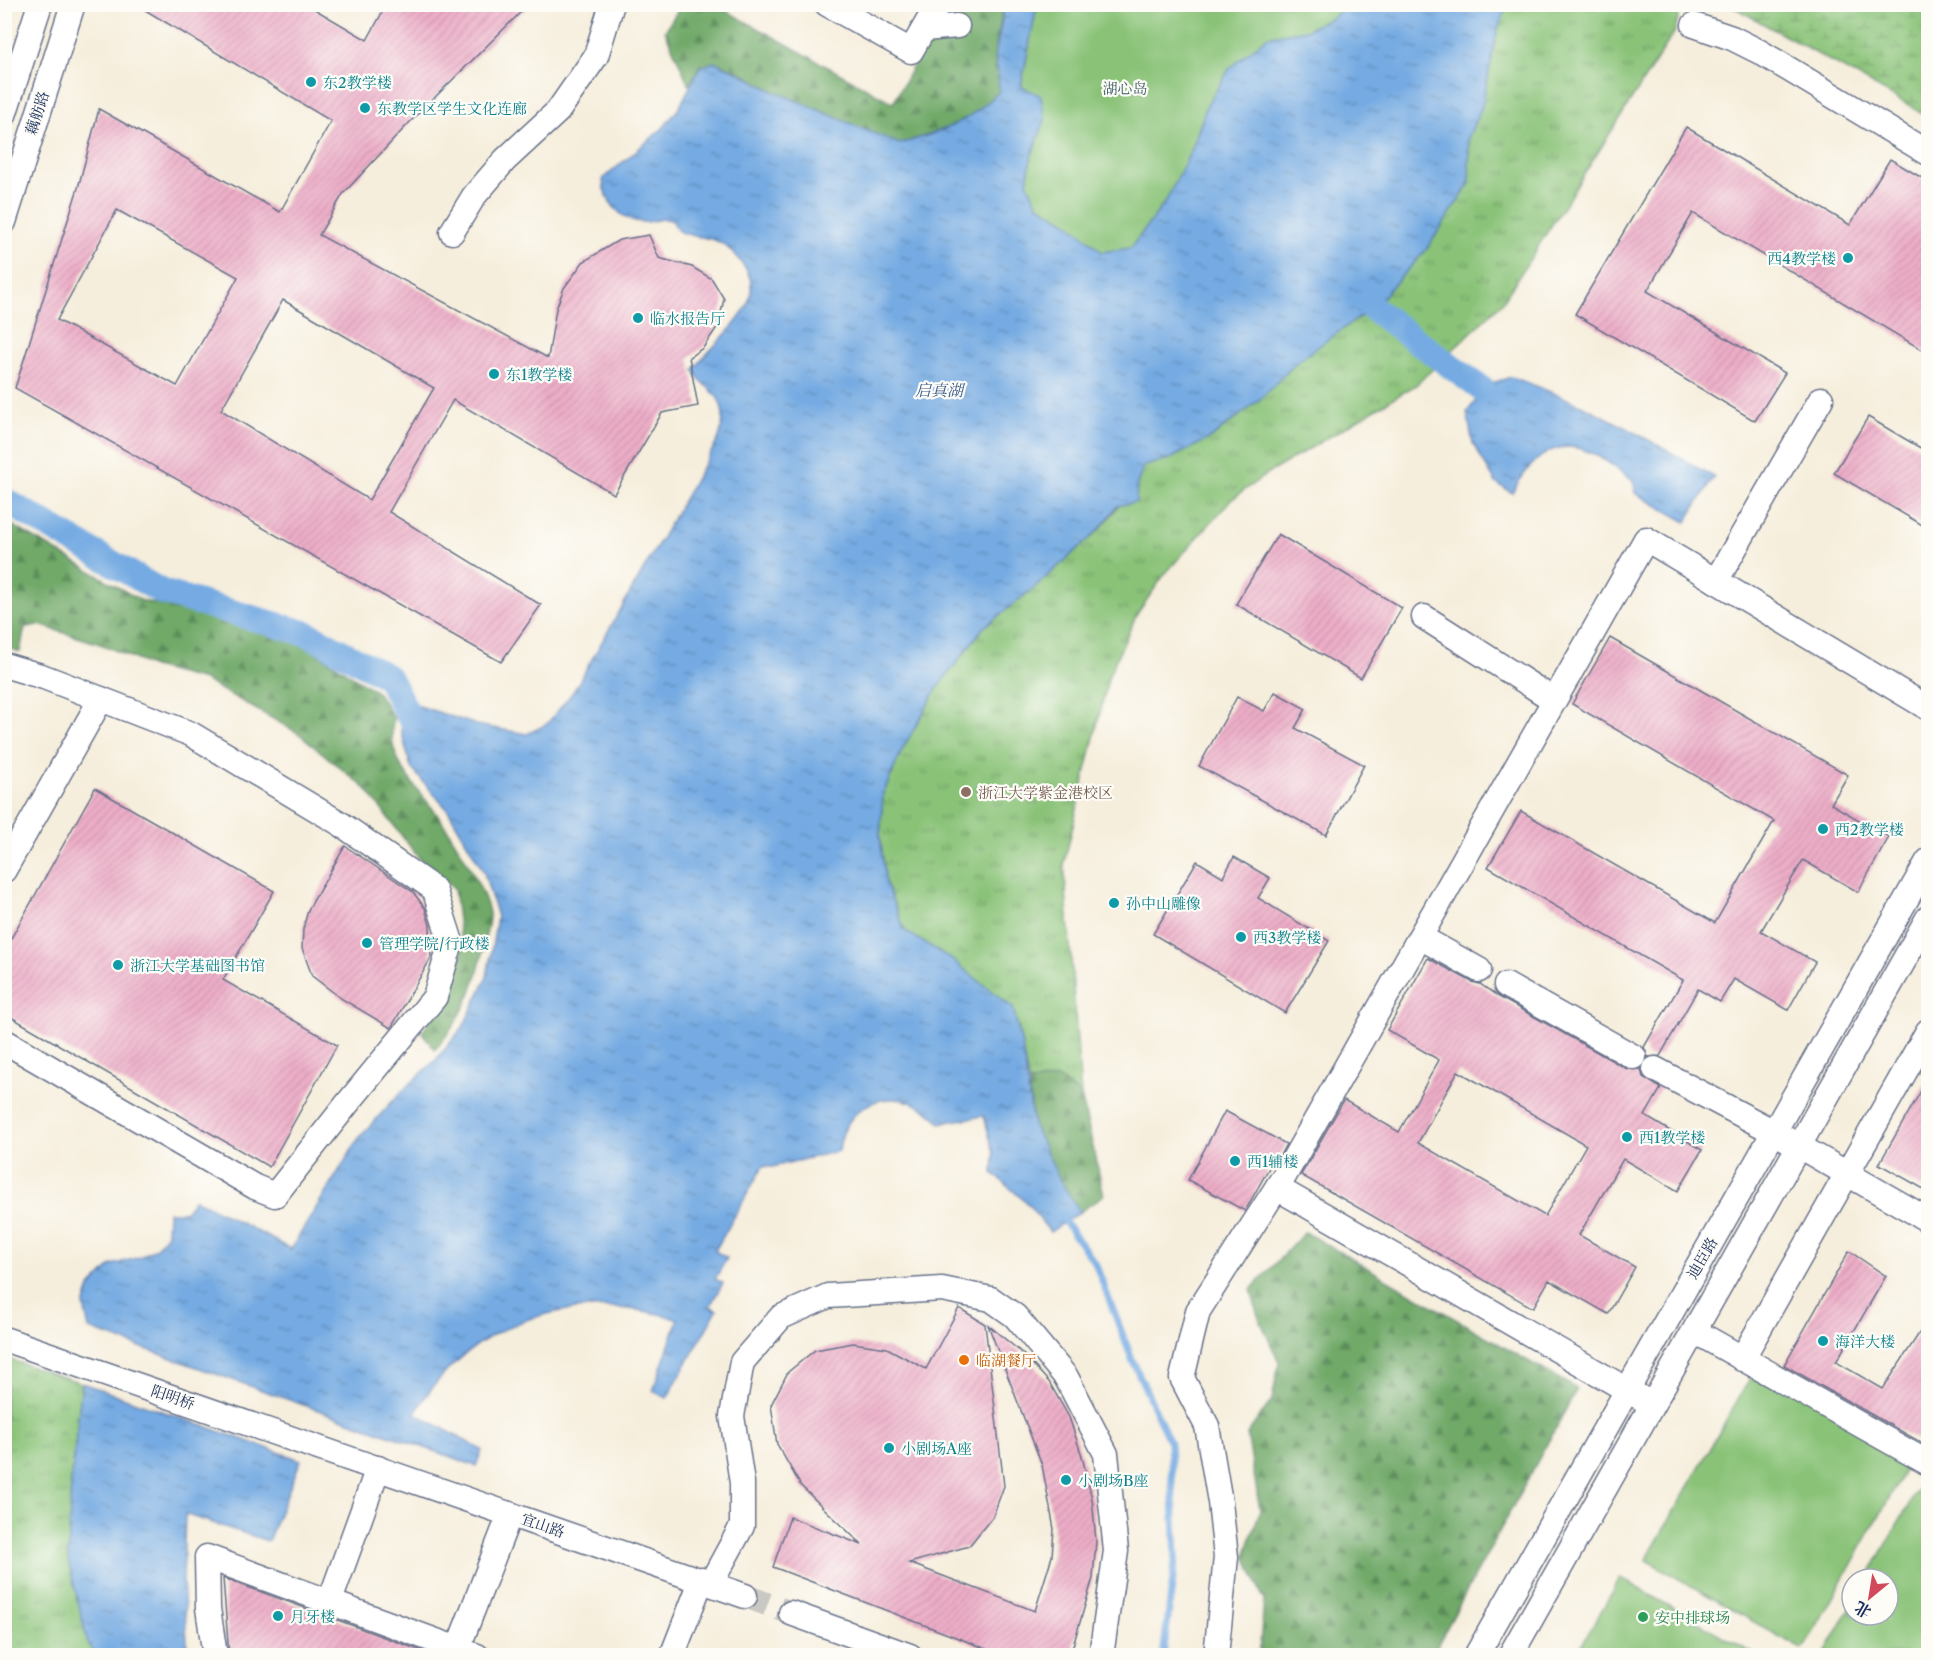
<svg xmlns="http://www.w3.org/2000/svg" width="1933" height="1660" font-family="'Libre Caslon Text','Noto Serif SC',serif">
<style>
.grass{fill:url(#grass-tufts);stroke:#52796b;stroke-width:1.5}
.forest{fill:url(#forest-firs);stroke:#456c63;stroke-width:1.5}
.wetland{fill:url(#wetland-marsh);stroke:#52796b;stroke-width:1.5}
.park{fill:#8ac378;stroke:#52796b;stroke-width:1.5}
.water{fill:url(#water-ripples);stroke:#486ca0;stroke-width:1.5}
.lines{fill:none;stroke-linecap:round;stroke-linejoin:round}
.stream{stroke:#74aae2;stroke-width:7}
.canal{stroke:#74aae2;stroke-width:26}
.building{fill:url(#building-hatch);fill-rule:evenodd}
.minor-tunnel{stroke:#cac8c3;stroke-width:24;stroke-dasharray:24 12;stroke-linecap:butt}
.minor-casing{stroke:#68728a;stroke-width:27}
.minor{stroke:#fff;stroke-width:24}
.culture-dot{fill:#0f9aa8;stroke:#fdfcf7;stroke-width:2}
.education-dot{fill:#8d6e63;stroke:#fdfcf7;stroke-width:2}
.food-dot{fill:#e8710a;stroke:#fdfcf7;stroke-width:2}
.leisure-dot{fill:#2e9e5b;stroke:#fdfcf7;stroke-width:2}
.labels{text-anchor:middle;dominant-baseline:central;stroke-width:4.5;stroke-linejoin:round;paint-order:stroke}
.culture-label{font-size:15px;fill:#0d838f;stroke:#fdfcf7;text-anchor:start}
.park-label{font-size:15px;fill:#3c5b66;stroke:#fdfcf7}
.street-label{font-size:15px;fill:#1b2f5e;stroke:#fdfcf7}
.education-label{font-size:15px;fill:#785e54;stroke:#fdfcf7;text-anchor:start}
.food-label{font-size:15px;fill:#c56008;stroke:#fdfcf7;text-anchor:start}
.leisure-label{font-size:15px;fill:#27864d;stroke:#fdfcf7;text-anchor:start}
.water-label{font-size:16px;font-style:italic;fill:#3a5a8c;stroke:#fdfcf7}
</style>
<defs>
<pattern id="grass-tufts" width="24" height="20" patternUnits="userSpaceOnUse" patternTransform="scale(1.5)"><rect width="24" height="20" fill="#8ac378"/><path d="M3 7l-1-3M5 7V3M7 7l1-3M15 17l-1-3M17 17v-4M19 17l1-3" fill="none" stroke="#709f66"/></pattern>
<pattern id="forest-firs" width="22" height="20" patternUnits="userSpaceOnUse" patternTransform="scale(1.5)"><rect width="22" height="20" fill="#6fa968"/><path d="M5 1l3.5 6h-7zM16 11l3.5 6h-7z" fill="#5a8a59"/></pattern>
<pattern id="wetland-marsh" width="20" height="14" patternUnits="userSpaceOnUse" patternTransform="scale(1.5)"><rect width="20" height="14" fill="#8ac378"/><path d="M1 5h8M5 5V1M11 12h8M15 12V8" fill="none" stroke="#709f66"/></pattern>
<pattern id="water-ripples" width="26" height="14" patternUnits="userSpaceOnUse" patternTransform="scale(1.5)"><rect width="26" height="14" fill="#74aae2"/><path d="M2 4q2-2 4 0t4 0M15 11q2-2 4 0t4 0" fill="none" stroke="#5e8bba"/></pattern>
<pattern id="building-hatch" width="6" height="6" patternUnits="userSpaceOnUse" patternTransform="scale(1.5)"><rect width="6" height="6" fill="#edadc7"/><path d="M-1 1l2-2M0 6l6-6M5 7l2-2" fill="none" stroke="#cb95ad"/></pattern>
</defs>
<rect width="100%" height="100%" fill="#fdfcf7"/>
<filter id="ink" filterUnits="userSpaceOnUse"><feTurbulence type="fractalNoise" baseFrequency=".0167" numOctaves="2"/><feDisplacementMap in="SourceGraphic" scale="12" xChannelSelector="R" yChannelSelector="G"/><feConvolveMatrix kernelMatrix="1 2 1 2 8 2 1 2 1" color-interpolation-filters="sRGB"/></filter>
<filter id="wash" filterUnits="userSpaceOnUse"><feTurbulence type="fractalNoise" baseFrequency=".008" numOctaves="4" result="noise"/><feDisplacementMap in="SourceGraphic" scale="24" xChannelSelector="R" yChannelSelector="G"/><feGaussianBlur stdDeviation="1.35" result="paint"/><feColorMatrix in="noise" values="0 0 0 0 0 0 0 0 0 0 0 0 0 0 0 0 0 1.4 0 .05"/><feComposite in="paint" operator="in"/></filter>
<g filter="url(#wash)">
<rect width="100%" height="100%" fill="#f6eedc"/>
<!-- grass -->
<g class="grass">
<polygon points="1507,5 1682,5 1674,33 1502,303 1416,385 1267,474 1231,500 1164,575 1137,614 1109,675 1064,863 1081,1095 1058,1078 1029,1083 1013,1008 951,959 905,931 886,884 880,836 883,794 902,750 938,687 983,628 1035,587 1099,530 1137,484 1144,466 1172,458 1212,437 1259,400 1298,361 1372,308 1426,250 1470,183 1468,138 1482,106 1497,32"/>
<polygon points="5,1358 82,1383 71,1482 88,1644 97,1655 5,1656"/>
</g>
<!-- forest -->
<g class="forest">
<path d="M681,5h35l177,98 53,-98h46l11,3 -8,47 5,36c-31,31 -59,41 -101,53l-126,-53 -34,-19 -24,-10 -15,5 -11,18 -24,-54z"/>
<path d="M5,521l135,79 78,18 87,27 73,48 16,25c-11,38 21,67 42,95 15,20 49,76 53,100 1,8 -3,19 -4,27 -8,45 -20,75 -50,110l-13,-18 32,-45 8,-35 -8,-63 -36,-32 -52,-68 -68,-56 -94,-53 -51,-13 -50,-22 -64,-20 -14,2 -5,25 -15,-5z"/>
<polygon points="1058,1078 1081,1095 1104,1195 1080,1212 1062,1184 1033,1125 1029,1083"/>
<polygon points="1305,1232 1577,1389 1432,1655 1259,1655 1264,1600 1245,1556 1260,1510 1247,1434 1272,1400 1279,1363 1257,1313 1251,1289"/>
</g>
<!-- wetland -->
<polygon class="wetland" points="1730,5 1928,5 1928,116"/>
<!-- park -->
<g class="park">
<polygon points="1037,5 1346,5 1334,17 1306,30 1267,37 1207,105 1192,149 1166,201 1131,248 1102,252 1070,224 1038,205 1027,183 1031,157 1045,120 1021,87"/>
<polygon points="1757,1366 1913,1456 1803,1650 1646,1560"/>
<polygon points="1928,1471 1928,1655 1823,1656 1852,1605 1852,1615 1888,1615 1888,1579 1867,1579"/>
<polygon points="1620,1578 1756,1655 1576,1655"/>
</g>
<!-- water -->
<g class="water">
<path d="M1005,5h32l-16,81 20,10 4,24 -14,37 -4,26 11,22 32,19 32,28 29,-4 35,-47 26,-52 15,-44 23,-37 37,-31 39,-7 28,-13 12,-12h161l-10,27 -15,74 -14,32 2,45 -44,67 -54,58 -74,53 -39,39 -47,37 -40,21 -28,8 -7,18 -1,18 -19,4 -18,24 -64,57 -52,41 -45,59 -36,63 -19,44 -3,42 6,48 19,47 46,28 62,49 9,37 11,80 29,59 18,28 -30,20 -23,-29 -34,-30 1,-19 -10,-38 -44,7c-33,-41 -96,-28 -101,28l-67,16 -9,-1 -48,85 12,7 -12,21 8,4 -13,23 7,4 -50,88 -14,-7 25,-72c-102,-31 -208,0 -263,94l67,37 -6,16 -387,-137 -5,-23 6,-19 22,-22 28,-8 16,-9 11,-14 1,-22h17l10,-13 96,50 68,-111 40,-44 36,-33 28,-34 24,-50 10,-60 -13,-45 -36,-62 -37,-42 -10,-38 18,-24 58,19 50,9 20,-10 26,-32 145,-252c6,-17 9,-34 -6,-49 -9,-9 -12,-7 -18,-21 18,-30 82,-66 47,-108 -7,-8 -14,-17 -24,-21 -14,-5 -27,-4 -40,-11l-4,-9c-11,-5 -17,1 -28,1 -23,1 -42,-22 -42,-43l60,-51 16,-20 21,-41 15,-5 23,10 35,19 126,53c42,-11 70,-22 101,-53l-5,-36z"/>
<path d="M1511,377c75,25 134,61 203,100l-28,45 -51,-29 -1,-11c-50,-41 -84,-56 -122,11l-16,-10 -23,-39 -6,-32 22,-28z"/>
<polygon points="82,1383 301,1460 268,1541 185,1514 183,1581 188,1655 97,1655 88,1644 68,1559 71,1482"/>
</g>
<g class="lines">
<!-- stream -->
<polyline class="stream" points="1065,1222 1095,1263 1132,1359 1170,1443 1176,1555 1163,1656"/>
<!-- canal -->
<g class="canal">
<polyline points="1372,308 1483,390"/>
<polyline points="4,500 162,592 308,634 388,677 410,718"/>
</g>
</g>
<g id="blocks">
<!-- building -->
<g class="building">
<path d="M135,4h171l61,36 20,-36h142l-119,118 -67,72 -24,41 229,123 8,-49 8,-21 19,-26 36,-22 30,-5 10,23 33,9 20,12 12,20 -6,27 -15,22 -14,9 9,49 -36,7 -48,81 -161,-94 -64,112 152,93 -40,57 -486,-274 63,-200 21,-79 181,103 51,-91zM117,210l121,67 -61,109 -120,-66zM283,300l151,88 -65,112 -148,-90z"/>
<polygon points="1686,127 1850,225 1890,159 1929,182 1929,354 1693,213 1647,291 1785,373 1755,421 1575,314"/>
<polygon points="1868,417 1929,453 1929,529 1834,473"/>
<polygon points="1278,534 1402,608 1361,678 1236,604"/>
<polygon points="1610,638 1848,775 1831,804 1889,837 1858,892 1803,860 1761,931 1815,962 1788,1010 1734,979 1720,1002 1698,989 1660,1056 1648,1057 1644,1047 1683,980 1488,867 1521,811 1715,923 1774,821 1572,704"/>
<polygon points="1275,692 1306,709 1295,728 1364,765 1326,835 1199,766 1237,697 1264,711"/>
<polygon points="95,788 274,891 223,980 337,1045 269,1167 4,1013 4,951"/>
<polygon points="345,846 413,892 425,908 430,925 431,958 391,1028 342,999 312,976 302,948 303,929 308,910"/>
<polygon points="1234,857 1270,878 1258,898 1329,941 1285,1013 1153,934 1197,861 1223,877"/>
<path d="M1428,958l44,24 8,2 19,13 128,72h14l2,8 18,11 -16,28 57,34 -24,41 -55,-32 -44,76 56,32 -27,47 -59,-34 -16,28 -232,-133 43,-75 55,32 40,-72 -52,-30zM1458,1071l128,74 -41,71 -127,-73z"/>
<polygon points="1929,1077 1929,1192 1879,1164"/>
<polygon points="1225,1111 1286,1144 1277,1161 1274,1159 1245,1211 1188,1180"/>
<polygon points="1849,1251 1886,1276 1836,1362 1883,1389 1929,1318 1929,1447 1784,1365"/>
<polygon points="959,1308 985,1324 1004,1486 993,1516 969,1546 909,1563 1035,1611 1052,1556 1054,1529 1042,1465 988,1325 1022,1353 1049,1382 1069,1417 1082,1456 1092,1499 1096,1541 1093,1578 1070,1656 1005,1656 773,1567 790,1517 862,1545 801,1486 777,1444 771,1405 788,1372 815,1350 853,1343 887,1348 926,1369"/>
<polygon points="223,1578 430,1654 430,1656 229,1656"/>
</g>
</g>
</g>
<g filter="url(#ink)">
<use href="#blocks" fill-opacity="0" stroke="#68728a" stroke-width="1.5"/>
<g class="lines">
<!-- minor-tunnel -->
<polyline class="minor-tunnel" points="745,1596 791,1613"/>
<!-- minor casing -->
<g class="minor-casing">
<g id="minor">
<polyline points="827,4 911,51 938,4"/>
<polyline points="1694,25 1732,38 1760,52 1928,153"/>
<polyline points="924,29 957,26"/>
<polyline points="4,115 40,4"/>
<polyline points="4,222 73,4"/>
<polyline points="452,232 474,196 505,160 558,111 596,56 612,4"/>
<polyline points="1716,581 1821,399"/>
<polyline points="1424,617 1554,700"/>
<polyline points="4,665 44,677 191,734 341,824 434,889 451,942 435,997 347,1104 275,1195 255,1187 4,1041"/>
<polyline points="4,870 101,699"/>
<polyline points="1420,937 1479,970"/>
<polyline points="1506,985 1634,1057"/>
<polyline points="1655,1069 1774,1132 1928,1220"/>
<polyline points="1277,1188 1641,1398"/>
<polyline points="1696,1332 1928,1463"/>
<polyline points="4,1339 745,1596"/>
<polyline points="1742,1359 1928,1031"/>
<polyline points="711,1583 742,1526 742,1483 732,1416 742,1362 781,1317 828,1296 942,1289 991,1299 1015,1316 1066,1377 1106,1454 1116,1551 1101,1656"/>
<polyline points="330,1601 378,1468"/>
<polyline points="791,1613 910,1656"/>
<polyline points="458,1648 510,1514"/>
<polyline points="215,1656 208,1608 207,1557 477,1656"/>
<polyline points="672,1656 702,1579"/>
<polyline points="1216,1656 1226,1557 1220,1502 1207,1426 1182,1378 1198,1311 1283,1178 1646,539 1928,708"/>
<polyline points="1476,1656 1928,861"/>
<polyline points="1510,1656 1928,918"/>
</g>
</g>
<!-- minor -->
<use href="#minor" class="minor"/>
</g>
</g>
<!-- markers -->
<g class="culture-dot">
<circle cx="311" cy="82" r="6"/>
<circle cx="365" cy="108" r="6"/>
<circle cx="1848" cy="258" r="6"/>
<circle cx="638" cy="318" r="6"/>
<circle cx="494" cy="374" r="6"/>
<circle cx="1823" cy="829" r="6"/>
<circle cx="1114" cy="903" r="6"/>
<circle cx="1241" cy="937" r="6"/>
<circle cx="367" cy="943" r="6"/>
<circle cx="118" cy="965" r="6"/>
<circle cx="1627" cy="1137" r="6"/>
<circle cx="1235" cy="1161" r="6"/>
<circle cx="1823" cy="1341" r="6"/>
<circle cx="889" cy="1448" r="6"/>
<circle cx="1066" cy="1480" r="6"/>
<circle cx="278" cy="1616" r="6"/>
</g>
<circle class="education-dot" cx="966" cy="792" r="6"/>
<circle class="food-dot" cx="964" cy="1360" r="6"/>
<circle class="leisure-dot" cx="1643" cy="1617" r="6"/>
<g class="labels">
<!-- culture labels -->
<g class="culture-label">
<text x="323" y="82">东2教学楼</text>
<text x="377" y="108">东教学区学生文化连廊</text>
<text x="1836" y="258" text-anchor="end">西4教学楼</text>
<text x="650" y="318">临水报告厅</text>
<text x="506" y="374">东1教学楼</text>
<text x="1835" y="829">西2教学楼</text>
<text x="1126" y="903">孙中山雕像</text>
<text x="1253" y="937">西3教学楼</text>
<text x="379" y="943">管理学院/行政楼</text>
<text x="130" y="965">浙江大学基础图书馆</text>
<text x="1639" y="1137">西1教学楼</text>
<text x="1247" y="1161">西1辅楼</text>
<text x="1835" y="1341">海洋大楼</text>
<text x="901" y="1448">小剧场A座</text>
<text x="1078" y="1480">小剧场B座</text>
<text x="290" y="1616">月牙楼</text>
</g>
<!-- park labels -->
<g class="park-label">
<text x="1125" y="88">湖心岛</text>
</g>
<!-- street labels -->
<g class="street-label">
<text transform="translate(37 113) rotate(-72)">藕舫路</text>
<text transform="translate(1702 1258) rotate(-60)">迪臣路</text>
<text transform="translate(173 1397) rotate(19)">阳明桥</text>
<text transform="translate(543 1525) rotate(19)">宜山路</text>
</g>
<!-- education labels -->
<g class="education-label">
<text x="978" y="792">浙江大学紫金港校区</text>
</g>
<!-- food labels -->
<g class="food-label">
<text x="976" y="1360">临湖餐厅</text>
</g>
<!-- leisure labels -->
<g class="leisure-label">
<text x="1655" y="1617">安中排球场</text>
</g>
<!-- water labels -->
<g class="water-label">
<text x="939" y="390">启真湖</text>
</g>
</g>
<!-- margin -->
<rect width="1933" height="1660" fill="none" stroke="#fdfcf7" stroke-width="24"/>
<!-- north arrow -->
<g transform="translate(1870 1597) rotate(210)"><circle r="28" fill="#fdfcf7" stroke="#a3aaba" stroke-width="1.5"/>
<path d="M0-4.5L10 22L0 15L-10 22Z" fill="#d1495b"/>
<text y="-9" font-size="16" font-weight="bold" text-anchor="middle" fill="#1b2f5e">北</text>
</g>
</svg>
